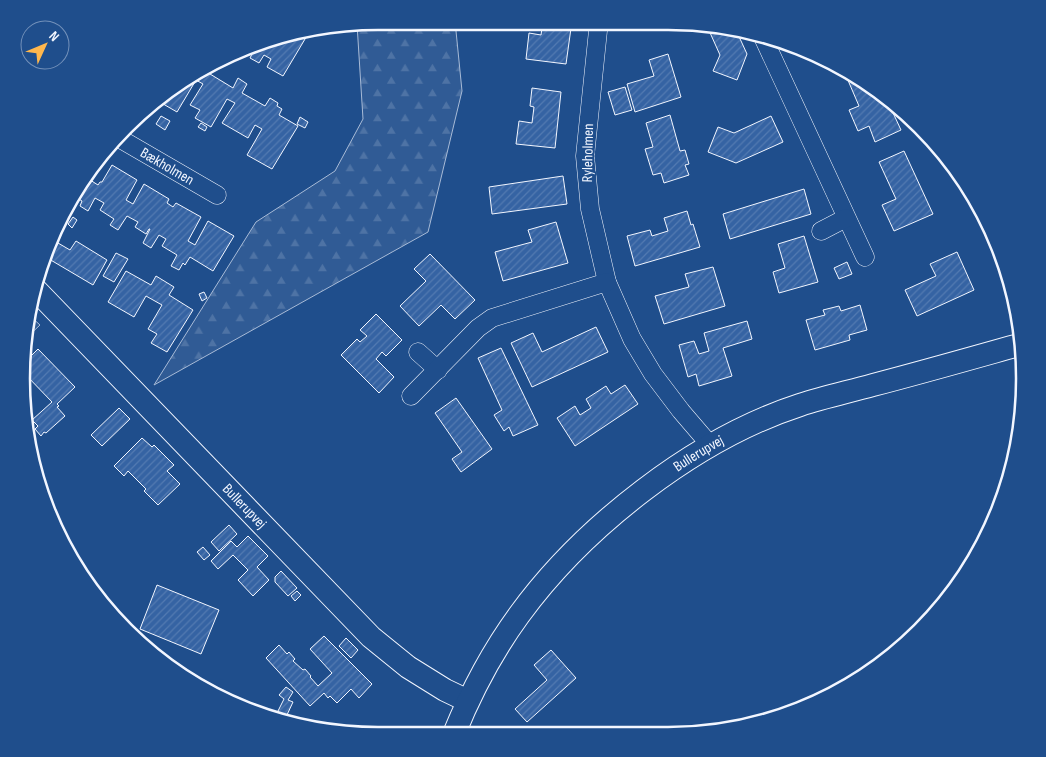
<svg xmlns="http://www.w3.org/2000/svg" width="1046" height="757" font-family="'Sofia Sans Condensed',sans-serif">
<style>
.forest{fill:url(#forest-firs);stroke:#a8bbd7}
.built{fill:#305b95;stroke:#a8bbd7}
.building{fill:url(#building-hatch);stroke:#f2f6ff}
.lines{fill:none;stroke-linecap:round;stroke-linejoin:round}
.minor-casing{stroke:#f2f6ff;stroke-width:19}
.tertiary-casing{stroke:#f2f6ff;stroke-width:24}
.minor{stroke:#1f4e8c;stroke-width:18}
.tertiary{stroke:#1f4e8c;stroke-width:22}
.labels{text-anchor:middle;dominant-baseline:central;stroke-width:4;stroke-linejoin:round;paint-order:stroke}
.street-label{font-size:15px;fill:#f2f6ff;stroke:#1f4e8c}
.rim{fill:none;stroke:#f2f6ff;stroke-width:2.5}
</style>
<defs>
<pattern id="forest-firs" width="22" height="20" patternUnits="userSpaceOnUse" patternTransform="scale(1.25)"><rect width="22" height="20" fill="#305b95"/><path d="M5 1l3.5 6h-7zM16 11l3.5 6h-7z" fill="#4e73a5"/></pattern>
<pattern id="building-hatch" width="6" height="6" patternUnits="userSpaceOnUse" patternTransform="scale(1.25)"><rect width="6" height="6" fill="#3563a3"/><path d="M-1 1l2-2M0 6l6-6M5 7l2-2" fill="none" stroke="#537ab1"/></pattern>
</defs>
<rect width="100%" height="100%" fill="#1f4e8c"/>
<!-- forest -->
<polygon class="forest" points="379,21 455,21 462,91 428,232 154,385 256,222 335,171 363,119 357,24"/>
<!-- built -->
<polygon class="built" points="29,315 40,325 24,340 24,332"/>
<!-- building -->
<g class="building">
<polygon points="543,21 572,21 566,64 526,59 529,33 541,35"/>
<polygon points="707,26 736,30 747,54 737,80 713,71 720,55"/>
<polygon points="303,31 308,34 283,76 267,67 271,59 264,55 259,63 250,58 252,54 246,51 267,42 269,43 271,40 286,34"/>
<polygon points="668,54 681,97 635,112 627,84 654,76 649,60"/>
<polygon points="215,66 210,74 233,88 238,78 247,84 242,93 265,106 270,98 278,103 277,106 282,109 279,115 298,126 272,169 247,155 262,129 255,125 248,138 222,123 235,103 227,99 211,127 195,118 200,110 190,105 203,84 196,80 177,112 158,101 180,81"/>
<polygon points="844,71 866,81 888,102 901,130 875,142 869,126 858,131 849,110 859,106"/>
<polygon points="625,87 632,110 615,115 608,92"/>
<polygon points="532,88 561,92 555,148 516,144 519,121 532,123 534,107 530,106"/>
<polygon points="670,115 680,151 685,150 689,164 685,165 689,175 664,183 661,173 653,175 645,149 653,147 646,123"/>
<polygon points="161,116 170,121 165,130 156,124"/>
<polygon points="771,116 783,142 736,163 708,152 718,127 734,133"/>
<polygon points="300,117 308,122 305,128 297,124"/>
<polygon points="201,123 207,127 205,131 198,127"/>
<polygon points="904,151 933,214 894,231 882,205 896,199 879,162"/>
<polygon points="112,165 137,180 126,200 133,204 144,184 169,199 167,203 173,207 176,203 201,217 188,241 195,245 208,221 234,236 213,271 190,257 185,265 183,263 179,270 171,266 177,255 162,246 166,239 159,235 151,248 143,243 150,229 149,229 146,234 135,227 138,222 127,216 118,230 110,225 114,219 100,210 104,203 95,198 88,211 80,206 82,201 74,196 87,178 98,185 100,182 102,182"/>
<polygon points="563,176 567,204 492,214 489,187"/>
<polygon points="804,189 811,214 730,239 723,214"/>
<polygon points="687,211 691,225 693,224 700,247 635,266 627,236 650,230 652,236 668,231 664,218"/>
<polygon points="73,217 77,220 72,228 68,224"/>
<polygon points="556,222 568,263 503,281 495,252 532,242 528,230"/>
<polygon points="804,236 818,282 779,293 773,272 785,268 778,244"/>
<polygon points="76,241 107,260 93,285 49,259 58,243 70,250"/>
<polygon points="957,252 974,290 917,316 905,290 936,276 930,264"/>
<polygon points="116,253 128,259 114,282 103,276"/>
<polygon points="430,254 475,300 455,319 441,305 419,326 400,306 426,281 414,269"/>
<polygon points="847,262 852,274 839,279 834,268"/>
<polygon points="713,267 725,306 664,324 655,296 689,287 685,274"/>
<polygon points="126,271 151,285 156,276 174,287 169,295 193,310 167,352 151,343 157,334 148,329 162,305 146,296 134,317 108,302"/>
<polygon points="204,292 207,298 202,301 199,294"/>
<polygon points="860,305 867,330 849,335 850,340 815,350 806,320 825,315 823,310 839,306 841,311"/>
<polygon points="376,314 402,340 386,356 382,352 376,359 394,377 379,393 341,355 357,339 360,342 367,336 360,330"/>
<polygon points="747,321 752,339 723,348 732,376 699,386 696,374 688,377 679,345 694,341 699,354 709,351 704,333"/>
<polygon points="596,327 608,352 532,387 511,343 533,333 542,352"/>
<polygon points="501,348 538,425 513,436 509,427 504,431 494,415 502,410 478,358"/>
<polygon points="38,349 75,387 57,404 59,406 57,407 65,416 46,433 44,432 41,436 35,429 38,426 32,420 52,402 24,373 24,363"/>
<polygon points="625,385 638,404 575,446 557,418 575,406 580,415 591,408 586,399 606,386 611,394"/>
<polygon points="456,398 492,449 461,472 452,459 462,452 435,413"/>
<polygon points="119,408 130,419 102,446 91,435"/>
<polygon points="142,438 152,447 154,445 174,465 167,471 180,484 158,505 144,491 146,489 128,471 124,476 114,466"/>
<polygon points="229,525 237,534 219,551 211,542"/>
<polygon points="248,536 268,556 257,567 269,580 253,596 238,580 248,570 233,555 218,569 211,561 231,541 237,547"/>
<polygon points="203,547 210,555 204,560 197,552"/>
<polygon points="281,571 297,588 288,596 275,582 275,577"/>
<polygon points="157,585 219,610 201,654 140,629"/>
<polygon points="297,591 301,595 295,601 291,596"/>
<polygon points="324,636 372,684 359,698 351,689 337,703 330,696 328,698 324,693 310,706 266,658 279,645 287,654 289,652 295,659 293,661 303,670 305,669 311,676 310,677 318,686 332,673 310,649"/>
<polygon points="346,638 358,650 351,658 339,646"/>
<polygon points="551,650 576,678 527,722 515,709 547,680 534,665"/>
<polygon points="286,687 293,692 288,700 293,702 286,717 277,713 284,699 279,695"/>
</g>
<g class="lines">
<!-- minor casing -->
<g class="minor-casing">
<g id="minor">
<polyline points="599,21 585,156 590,209 607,282 632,339 653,374 681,411 711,446"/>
<polyline points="762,35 865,257"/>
<path id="s1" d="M117,137l100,58"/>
<polyline points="821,231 846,218"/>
<polyline points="418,352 438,370"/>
<polyline points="411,396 478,328 492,318 607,282"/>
</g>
</g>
<!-- tertiary casing -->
<g class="tertiary-casing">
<g id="tertiary">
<path id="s2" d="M37,291l334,346 37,30 37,23 23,11"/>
<path id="s3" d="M454,734c17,-42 38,-82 65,-119 64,-88 176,-176 281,-210 24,-8 48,-13 73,-20 50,-13 99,-27 149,-41"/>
</g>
</g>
<!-- minor -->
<use href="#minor" class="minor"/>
<!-- tertiary -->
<use href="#tertiary" class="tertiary"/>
</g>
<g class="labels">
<!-- street labels -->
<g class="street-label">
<text transform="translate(588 153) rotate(-89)">Ryleholmen</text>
<text stroke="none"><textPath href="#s1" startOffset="58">Bækholmen</textPath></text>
<text stroke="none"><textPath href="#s3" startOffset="379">Bullerupvej</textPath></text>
<text stroke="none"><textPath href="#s2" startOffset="299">Bullerupvej</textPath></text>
</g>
</g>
<!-- crop -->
<path d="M0 0H1046V757H0ZM378 30H668A348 348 0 0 1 1016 378V379A348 348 0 0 1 668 727H378A348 348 0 0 1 30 379V378A348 348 0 0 1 378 30Z" fill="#1f4e8c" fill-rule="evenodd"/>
<path class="rim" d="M378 30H668A348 348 0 0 1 1016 378V379A348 348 0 0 1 668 727H378A348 348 0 0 1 30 379V378A348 348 0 0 1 378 30Z"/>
<!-- north arrow -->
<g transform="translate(45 45) rotate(46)"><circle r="24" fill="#1f4e8c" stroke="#7391ba"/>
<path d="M0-4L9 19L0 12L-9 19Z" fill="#ffb74d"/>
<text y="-8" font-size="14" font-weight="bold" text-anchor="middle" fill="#f2f6ff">N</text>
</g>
</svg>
